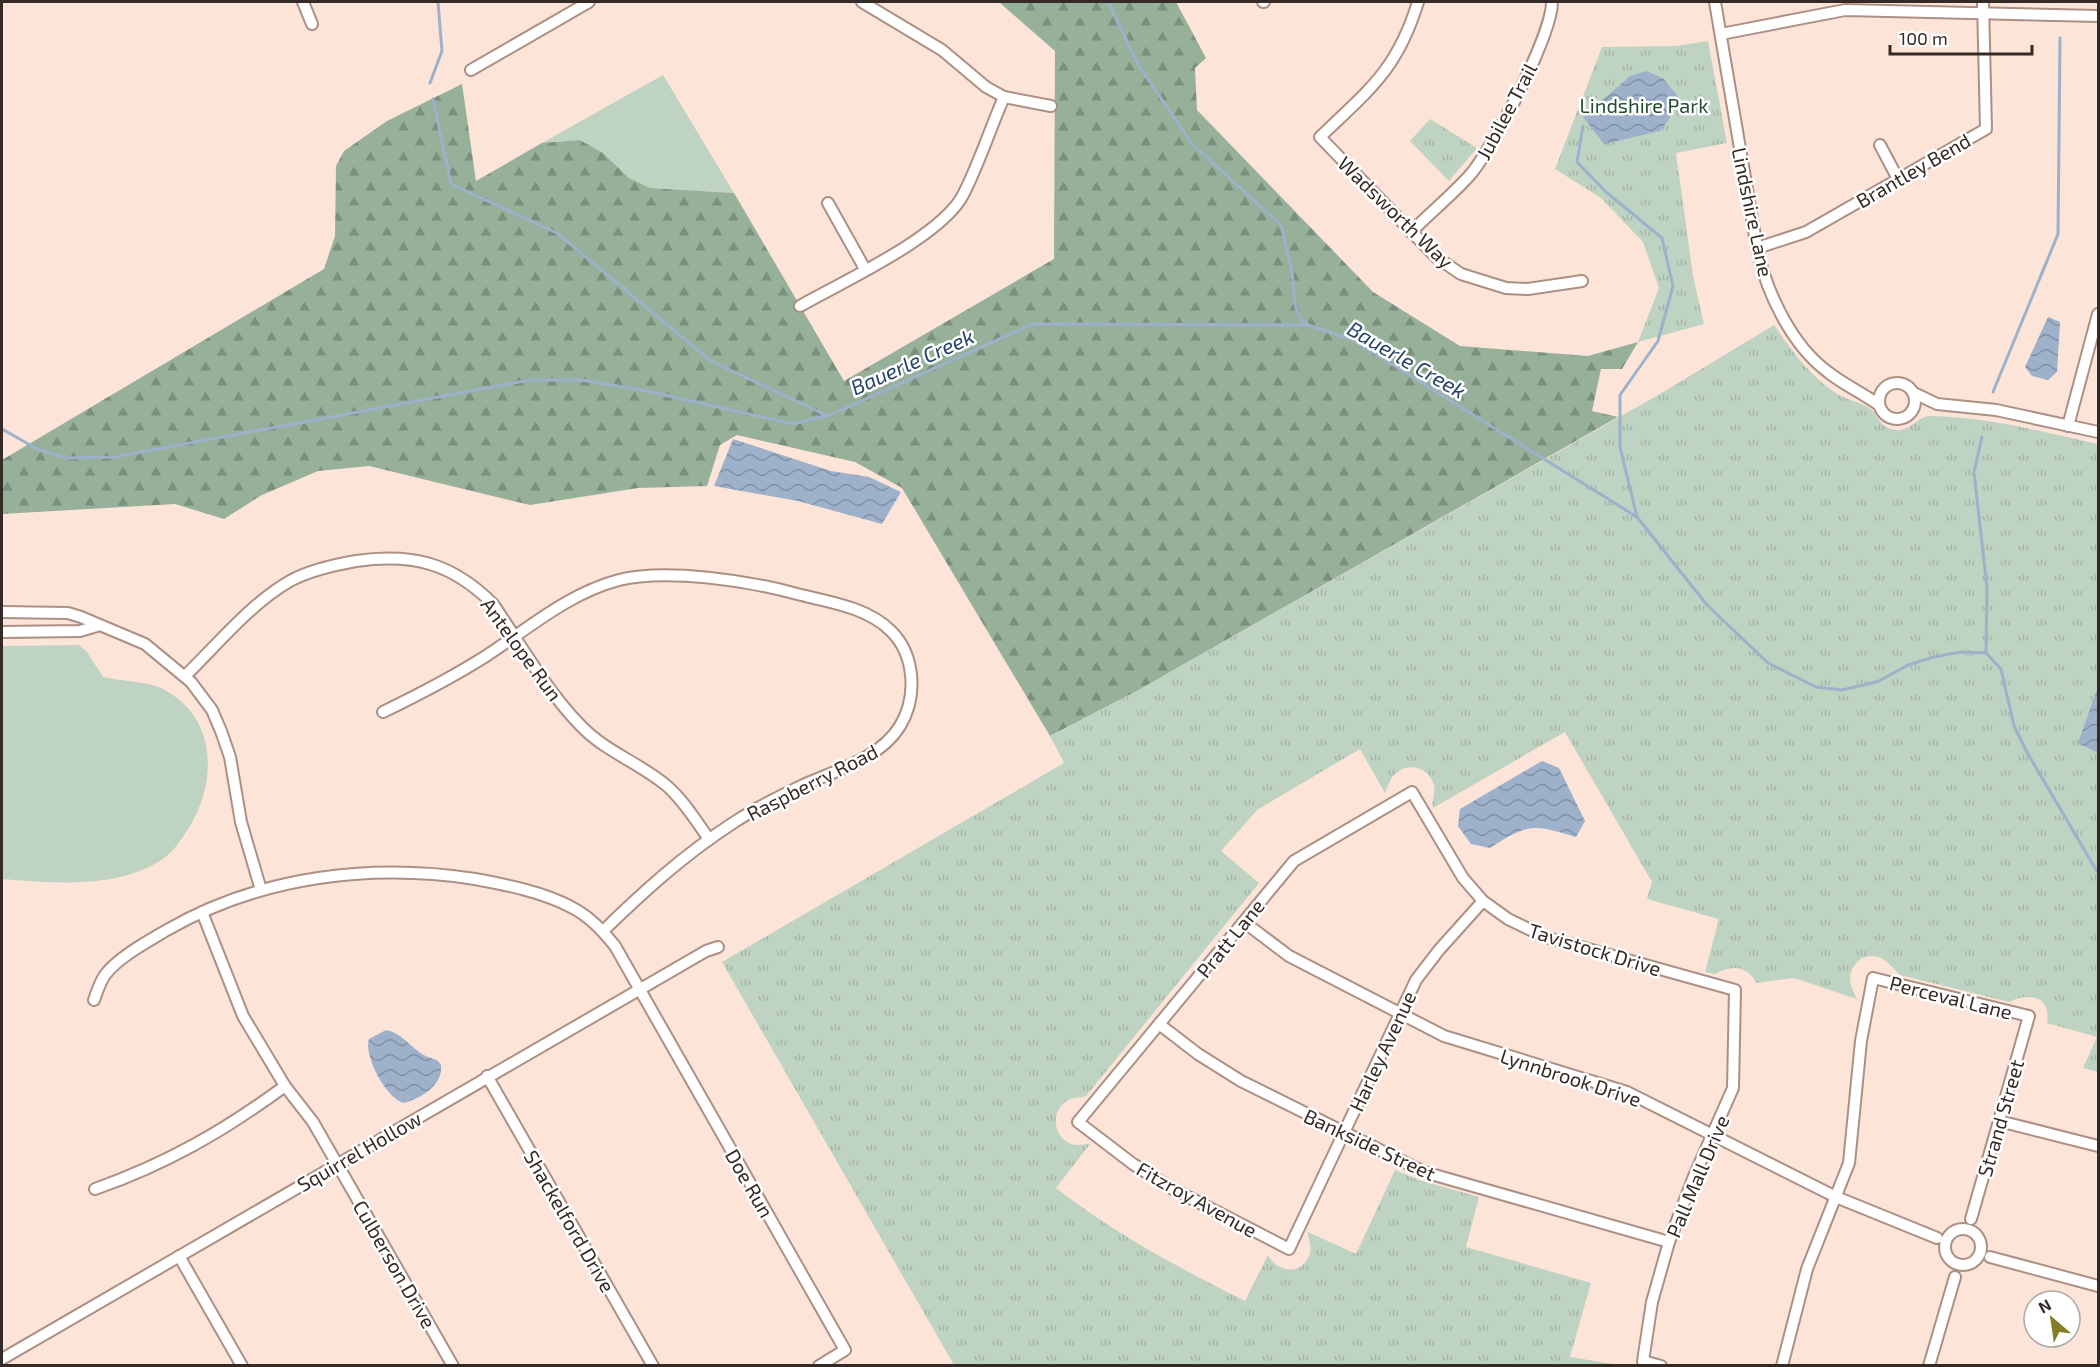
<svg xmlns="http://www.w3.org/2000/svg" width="2100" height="1367" font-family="'Exo 2',sans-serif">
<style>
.green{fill:#bfd3c2}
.forest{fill:url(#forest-firs)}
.park{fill:url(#park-tufts)}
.water{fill:url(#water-waves)}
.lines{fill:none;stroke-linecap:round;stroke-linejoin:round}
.stream{stroke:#9db1ca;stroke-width:3}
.minor-casing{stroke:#ac9084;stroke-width:14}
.minor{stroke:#fff;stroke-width:10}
.labels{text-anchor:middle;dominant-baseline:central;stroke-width:5;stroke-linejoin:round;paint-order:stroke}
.park-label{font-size:20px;fill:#224c2c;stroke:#fff}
.street-label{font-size:20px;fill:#352a25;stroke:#fff}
.water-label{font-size:21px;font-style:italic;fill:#254367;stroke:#fff}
</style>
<defs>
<pattern id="forest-firs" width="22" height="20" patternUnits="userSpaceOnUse" patternTransform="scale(1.5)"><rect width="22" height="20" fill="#96b09a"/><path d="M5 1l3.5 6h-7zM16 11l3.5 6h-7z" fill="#7b8f7d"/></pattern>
<pattern id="park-tufts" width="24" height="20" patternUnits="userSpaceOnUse" patternTransform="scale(1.5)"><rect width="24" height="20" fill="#bfd3c2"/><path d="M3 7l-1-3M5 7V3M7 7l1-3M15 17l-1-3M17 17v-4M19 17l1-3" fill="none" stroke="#a5b5a7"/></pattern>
<pattern id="water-waves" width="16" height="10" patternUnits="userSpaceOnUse" patternTransform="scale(1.5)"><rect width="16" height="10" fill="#9db1ca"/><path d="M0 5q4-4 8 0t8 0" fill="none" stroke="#8190a4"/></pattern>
</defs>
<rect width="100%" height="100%" fill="#fce4d9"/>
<!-- green -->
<g class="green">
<polygon points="663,75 734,193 650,188 629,178 603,153 580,140 542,143"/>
<path d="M79,645l8,7 16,25c17,4 42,4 58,11 57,28 57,94 27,141 -9,14 -16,25 -30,33 -45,27 -107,21 -156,17v-233z"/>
</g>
<!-- forest -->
<polygon class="forest" points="999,2 1176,2 1206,58 1195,68 1197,110 1373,292 1460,346 1588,356 1638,342 1622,369 1601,369 1592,411 1618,417 1137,691 1050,736 902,488 855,462 737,435 720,445 707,486 638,488 530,505 369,466 318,471 262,495 224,519 175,504 2,514 2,460 324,269 335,236 336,166 344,151 387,121 462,84 476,181 542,143 580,140 603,153 629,178 650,188 734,193 844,381 1054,259 1055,51"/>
<!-- park -->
<g class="park">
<polygon points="1708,41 1727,143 1676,153 1693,276 1704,324 1638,342 1659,288 1643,242 1601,198 1555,169 1602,47 1676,46"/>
<polygon points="1430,119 1477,148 1449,181 1410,141"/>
<path d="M1774,325c19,27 37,53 65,70 9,5 21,7 30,13 9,6 9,17 22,21 19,6 25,-14 41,-13 56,1 111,16 166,28v628l-15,-4 14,-31 -50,-14c5,-27 -18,-31 -38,-21l-109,-27c-13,-12 -18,-24 -38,-17 -16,12 -14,25 -5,41l-63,-21 -38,5c-9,-18 -25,-18 -41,-9l-10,-2 14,-53 -72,-20 5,-17 -87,-150 -132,76c-2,-8 3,-15 1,-23 -5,-19 -29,-24 -41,-9 -4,5 -5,11 -8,17l-25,-44 -103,61 -36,41 38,32 -173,213c-7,2 -13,1 -19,5 -17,10 -14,36 4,43 7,2 13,0 19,0l-34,44c61,47 120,78 189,113l23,-46c9,17 33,21 41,1 4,-9 -1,-16 -1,-24l48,22 39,-84 24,10 60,17 -13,50 125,36 -21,74 49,8h-665l-232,-403 342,-199 -14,-27 87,-45 523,-297z"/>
</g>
<!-- water -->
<g class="water">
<polygon points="1646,71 1663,78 1679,98 1669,119 1660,131 1604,144 1583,117 1630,76"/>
<polygon points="2048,317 2060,322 2057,372 2048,380 2032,376 2025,367"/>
<polygon points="733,439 831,471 869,477 901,492 882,524 798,501 714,486"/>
<polygon points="2098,687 2098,753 2078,743"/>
<path d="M1542,761l17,7 26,53 -9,16c-43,-13 -48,-14 -86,11l-19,-4 -13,-18 2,-17z"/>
<path d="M386,1030c14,2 24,16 36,24 7,5 15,3 19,11 2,21 -20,33 -37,38 -17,-3 -41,-48 -35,-64z"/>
</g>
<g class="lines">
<!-- stream -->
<g class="stream">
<polyline points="1108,2 1139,66 1192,144 1281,225 1292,271 1295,305 1300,318 1307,324"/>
<polyline points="430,83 442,51 438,2"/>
<polyline points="433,99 451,184 557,233 711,361 828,416 1033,324 1308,325 1353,340 1637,517 1707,605 1768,663 1816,687 1842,690 1864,685 1879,681 1908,665 1934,657 1960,652 1986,653 2001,669 2014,726 2028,754 2098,873"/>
<polyline points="1583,126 1577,162 1606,192 1662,238 1673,286 1658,341 1620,395 1620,447 1637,517"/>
<polyline points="1993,392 2058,234 2060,38"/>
<polyline points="2,429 37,449 65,458 115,457 530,380 581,380 642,390 793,424 826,416"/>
<polyline points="1982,437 1974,472 1987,588 1986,653"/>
</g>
<!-- minor casing -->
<g class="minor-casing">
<g id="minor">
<polyline points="303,2 312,24"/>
<polyline points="862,2 942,50 986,87 1004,97 1051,106"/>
<polyline points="1263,2 1264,2"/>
<path d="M1418,2c-21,68 -48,87 -98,135l116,120 25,17 45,14 22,1 54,-8"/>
<path d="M1715,2l42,246c9,43 34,97 71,124 16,13 35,21 51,33"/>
<polyline points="1721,34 1845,10 2098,16"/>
<polyline points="471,70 589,2"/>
<polyline points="1880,145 1898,179"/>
<polyline points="828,203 865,269"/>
<path d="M1411,232c19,-19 41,-37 59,-57 23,-27 82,-140 82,-173"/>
<polyline points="1757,248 1806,232 1986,129 1983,2"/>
<path d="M800,306c42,-24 141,-69 163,-111 16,-31 27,-66 41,-98"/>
<circle cx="1897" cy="401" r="18"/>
<polyline points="1914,393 1937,404 1996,410 2098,432"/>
<polyline points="2068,426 2098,314"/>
<polyline points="2,612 68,613 81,617 145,644 191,682 212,710 221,731 230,757 241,822 261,890"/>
<polyline points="2,632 80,631 97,626"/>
<path d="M185,676c33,-32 65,-72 105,-95 20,-11 43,-16 66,-20 57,-8 96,2 137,43 28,41 53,86 88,122 25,26 59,37 86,60 17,15 29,35 42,53"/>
<path d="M383,712c35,-17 70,-35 103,-56 43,-28 83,-63 133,-76 47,-12 131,1 178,14 32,8 70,13 94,37 25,25 26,67 9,95 -20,33 -66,45 -99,60 -23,11 -47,23 -68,37 -48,31 -89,68 -130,108"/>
<polyline points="1483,901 1439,950 1416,980 1289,1249 1169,1187 1133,1164 1078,1122 1294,861 1412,792 1463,878 1483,901 1508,919 1545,937 1735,990 1733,1088 1694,1176 1669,1242 1652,1302 1643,1361 1661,1366"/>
<polyline points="202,912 243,1016 285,1086 313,1122 453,1366"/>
<polyline points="1244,922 1289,956 1444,1036 1627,1092 1836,1197 1937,1238"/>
<path d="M94,1000c3,-8 6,-18 11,-25 12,-17 45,-35 62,-45 94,-54 203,-67 308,-51 32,6 68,13 96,28 18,9 31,23 44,39l230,404 -26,16"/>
<polyline points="1159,1024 1198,1054 1241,1081 1424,1172 1669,1242"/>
<polyline points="487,1076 653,1366"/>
<polyline points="1999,1121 2098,1146"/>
<path d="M95,1189c71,-25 129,-58 190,-103"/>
<circle cx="1963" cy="1247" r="18"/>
<polyline points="179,1256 242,1366"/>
<polyline points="1990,1257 2098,1286"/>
<polyline points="2,1359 706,951 718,947"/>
<polyline points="1782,1366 1807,1269 1849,1163 1861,1041 1873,978 2029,1016 1971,1219"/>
<polyline points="1929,1366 1955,1277"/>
</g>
</g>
<!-- minor -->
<use href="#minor" class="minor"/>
</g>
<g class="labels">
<!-- park labels -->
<g class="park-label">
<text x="1644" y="105">Lindshire Park</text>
</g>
<!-- street labels -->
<g class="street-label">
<text transform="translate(1506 111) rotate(-62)">Jubilee Trail</text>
<text transform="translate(1913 170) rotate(-30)">Brantley Bend</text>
<text transform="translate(1396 212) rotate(44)">Wadsworth Way</text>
<text transform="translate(1753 212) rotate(78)">Lindshire Lane</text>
<text transform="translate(522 649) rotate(54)">Antelope Run</text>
<text transform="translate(812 782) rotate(-27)">Raspberry Road</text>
<text transform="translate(1230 938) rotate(-51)">Pratt Lane</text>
<text transform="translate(1595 949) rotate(17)">Tavistock Drive</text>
<text transform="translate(1951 997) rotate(14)">Perceval Lane</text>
<text transform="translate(1382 1051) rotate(-65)">Harley Avenue</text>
<text transform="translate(1571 1077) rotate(18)">Lynnbrook Drive</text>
<text transform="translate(2000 1118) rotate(-74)">Strand Street</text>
<text transform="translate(1370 1144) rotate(25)">Bankside Street</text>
<text transform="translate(359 1151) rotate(-30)">Squirrel Hollow</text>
<text transform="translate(1697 1176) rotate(-67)">Pall Mall Drive</text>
<text transform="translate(750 1183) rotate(60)">Doe Run</text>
<text transform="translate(1197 1199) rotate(29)">Fitzroy Avenue</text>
<text transform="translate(570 1221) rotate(60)">Shackelford Drive</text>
<text transform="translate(395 1264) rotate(60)">Culberson Drive</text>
</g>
<!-- water labels -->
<g class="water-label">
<text transform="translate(1407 359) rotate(30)">Bauerle Creek</text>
<text transform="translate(912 361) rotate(-24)">Bauerle Creek</text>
</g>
</g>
<!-- border -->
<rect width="2100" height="1367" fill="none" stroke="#352a25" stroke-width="6"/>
<!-- north arrow -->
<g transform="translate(2052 1319) rotate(331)"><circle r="28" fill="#ffffff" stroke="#aeaaa8" stroke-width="1.5"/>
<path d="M0-4.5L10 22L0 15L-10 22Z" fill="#827e25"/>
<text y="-9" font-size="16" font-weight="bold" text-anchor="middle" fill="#352a25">N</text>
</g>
<!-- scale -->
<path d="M1890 45v9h142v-9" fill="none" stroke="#352a25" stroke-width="3"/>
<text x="1899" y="45" font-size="18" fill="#352a25" stroke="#ffffff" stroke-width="4.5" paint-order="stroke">100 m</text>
</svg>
